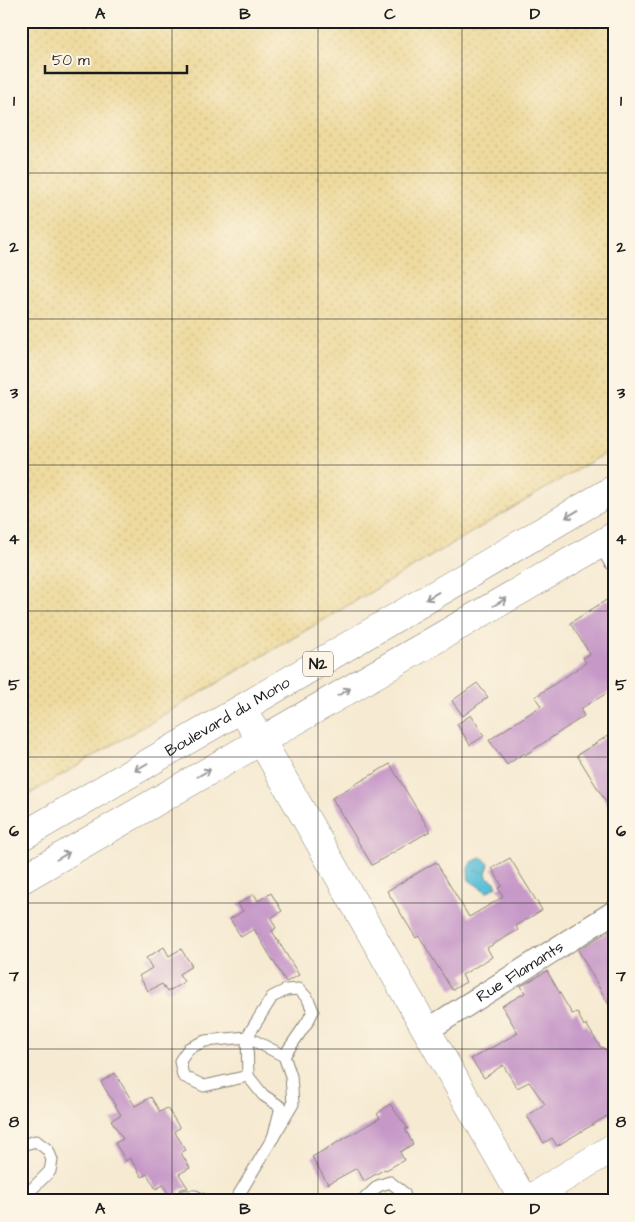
<svg xmlns="http://www.w3.org/2000/svg" width="635" height="1222" font-family="'Architects Daughter',sans-serif">
<style>
.sand{fill:url(#sand-dots);stroke:#857b5d}
.water{fill:url(#water-ripples);stroke:#3b6e7a}
.building{fill:#c698c8}
.lines{fill:none;stroke-linecap:round;stroke-linejoin:round}
.lane-casing{stroke:#898377;stroke-width:13}
.street-casing{stroke:#898377;stroke-width:24}
.secondary-casing{stroke:#898377;stroke-width:29}
.highway-casing{stroke:#898377;stroke-width:29}
.lane{stroke:#fff;stroke-width:11}
.street{stroke:#fff;stroke-width:22}
.secondary{stroke:#fff;stroke-width:28}
.highway{stroke:#fff;stroke-width:28}
.oneway{stroke:#999}
.grid{fill:none;stroke:#1c1c1c;stroke-width:1;stroke-opacity:0.55}
.labels{text-anchor:middle;dominant-baseline:central;stroke-width:4.5;stroke-linejoin:round;paint-order:stroke}
.shield{fill:#fcf5e5;stroke:#5f5d58;stroke-width:1}
.shield-label{font-size:15px;font-weight:bold;fill:#1c1c1c}
.street-label{font-size:16px;fill:#1c1c1c;stroke:#fcf5e5}
.neatline{fill:none;stroke:#1c1c1c;stroke-width:2}
.grid-label{font-size:16px;text-anchor:middle;font-weight:bold;fill:#1c1c1c}
</style>
<defs>
<pattern id="sand-dots" width="8" height="8" patternUnits="userSpaceOnUse" patternTransform="scale(1.25)"><rect width="8" height="8" fill="#eeda9e"/><path d="M2 2h.1M6 6h.1" fill="none" stroke="#ccba88" stroke-width="1.8" stroke-linecap="round"/></pattern>
<pattern id="water-ripples" width="26" height="14" patternUnits="userSpaceOnUse" patternTransform="scale(1.25)"><rect width="26" height="14" fill="#5ac0d8"/><path d="M2 4q2-2 4 0t4 0M15 11q2-2 4 0t4 0" fill="none" stroke="#4ea4b9"/></pattern>
</defs>
<rect width="100%" height="100%" fill="#fcf5e5"/>
<filter id="ink" filterUnits="userSpaceOnUse"><feTurbulence type="fractalNoise" baseFrequency=".02" numOctaves="2"/><feDisplacementMap in="SourceGraphic" scale="10" xChannelSelector="R" yChannelSelector="G"/><feConvolveMatrix kernelMatrix="1 2 1 2 8 2 1 2 1" color-interpolation-filters="sRGB"/></filter>
<filter id="wash" filterUnits="userSpaceOnUse"><feTurbulence type="fractalNoise" baseFrequency=".0096" numOctaves="4" result="noise"/><feDisplacementMap in="SourceGraphic" scale="20" xChannelSelector="R" yChannelSelector="G"/><feGaussianBlur stdDeviation="1.12" result="paint"/><feColorMatrix in="noise" values="0 0 0 0 0 0 0 0 0 0 0 0 0 0 0 0 0 1.4 0 .05"/><feComposite in="paint" operator="in"/></filter>
<g filter="url(#wash)">
<rect width="100%" height="100%" fill="#f6ead2"/>
<!-- sand -->
<polygon class="sand" points="21,21 614,21 614,448 21,799"/>
<!-- water -->
<path class="water" d="M483,858l6,6 -3,9 1,4 8,5 2,4 -10,6 -18,-12c-2,-14 -1,-19 14,-22z"/>
<g id="blocks">
<!-- building -->
<g class="building">
<polygon points="608,599 614,608 614,689 580,709 584,716 525,755 524,753 507,765 489,740 541,706 535,697 586,663 583,658 590,654 570,623"/>
<polygon points="477,683 488,697 463,716 452,701"/>
<polygon points="471,715 484,736 470,745 457,724"/>
<polygon points="614,732 614,815 577,755"/>
<polygon points="390,764 430,831 372,865 332,798"/>
<polygon points="510,858 542,910 516,926 518,930 487,948 492,957 462,975 466,982 452,990 419,936 416,938 387,891 436,862 469,917 503,897 498,888 502,886 492,868"/>
<polygon points="271,893 282,911 271,918 276,928 272,931 299,975 286,982 254,929 241,937 230,919 243,911 238,904 254,894 258,901"/>
<polygon points="609,931 614,940 614,1014 578,950"/>
<polygon points="164,947 169,956 181,949 192,966 179,974 184,982 167,992 162,984 148,991 139,976 152,968 146,958"/>
<polygon points="547,971 572,1014 577,1012 584,1026 586,1024 601,1048 602,1047 614,1057 614,1112 557,1146 552,1138 544,1143 527,1116 545,1104 529,1082 517,1088 503,1065 484,1078 471,1059 518,1033 502,1006 525,993 521,986"/>
<polygon points="115,1073 135,1106 151,1097 160,1112 167,1108 180,1128 174,1131 186,1150 181,1153 190,1168 179,1174 188,1188 181,1189 178,1192 177,1196 178,1201 173,1201 163,1185 156,1189 147,1174 142,1177 130,1158 126,1161 115,1143 123,1139 111,1120 121,1115 101,1082"/>
<polygon points="390,1104 408,1129 405,1129 413,1144 400,1152 404,1160 386,1170 385,1169 364,1181 357,1168 328,1184 312,1157 380,1118 377,1114"/>
</g>
</g>
</g>
<g filter="url(#ink)">
<use href="#blocks" fill-opacity="0" stroke="#898377" stroke-width="1"/>
<g class="lines">
<!-- lane casing -->
<g class="lane-casing">
<g id="lane">
<polyline points="273,1138 281,1107 263,1095 248,1076 204,1086 183,1076 180,1061 189,1048 205,1041 247,1037 272,997 286,990 299,989 308,999 313,1011 308,1021 284,1056"/>
<polyline points="21,1147 25,1144 36,1141 48,1150 52,1160 50,1171 21,1200"/>
<polyline points="184,1196 195,1196 206,1201"/>
<polyline points="235,1201 293,1104 291,1076 284,1056 247,1037 248,1076"/>
<polyline points="362,1201 378,1186 390,1182 404,1193 406,1201"/>
</g>
</g>
<!-- street casing -->
<g class="street-casing">
<g id="street">
<polyline points="604,542 614,559"/>
<path id="s1" d="M426,1031l188,-119"/>
</g>
</g>
<!-- secondary casing -->
<g class="secondary-casing">
<g id="secondary">
<polyline points="241,709 261,740 524,1201"/>
<polyline points="526,1201 614,1147"/>
</g>
</g>
<!-- highway casing -->
<g class="highway-casing">
<g id="highway">
<path id="s2" d="M21,837l220,-128 373,-220"/>
<polyline points="21,880 614,536"/>
</g>
</g>
<!-- lane -->
<use href="#lane" class="lane"/>
<!-- street -->
<use href="#street" class="street"/>
<!-- secondary -->
<use href="#secondary" class="secondary"/>
<!-- highway -->
<use href="#highway" class="highway"/>
</g>
<!-- one-way arrows -->
<defs><path id="oneway-shaft" d="M-6 0H5M1.5-3L5.5 0L1.5 3" fill="none" stroke-width="1.6" stroke-linecap="round" stroke-linejoin="round" transform="scale(1.25)"/></defs>
<g class="oneway">
<use href="#oneway-shaft" transform="translate(572 514) rotate(149)"/>
<use href="#oneway-shaft" transform="translate(432 596) rotate(149)"/>
<use href="#oneway-shaft" transform="translate(500 602) rotate(-30)"/>
<use href="#oneway-shaft" transform="translate(344 692) rotate(-30)"/>
<use href="#oneway-shaft" transform="translate(141 767) rotate(150)"/>
<use href="#oneway-shaft" transform="translate(204 773) rotate(-30)"/>
<use href="#oneway-shaft" transform="translate(63 856) rotate(-30)"/>
</g>
</g>
<!-- grid -->
<path class="grid" d="M172,21v1180M318,21v1180M462,21v1180M21,173h593M21,319h593M21,465h593M21,611h593M21,757h593M21,903h593M21,1049h593"/>
<g class="labels">
<!-- shield labels -->
<rect class="shield" x="303" y="651.5" width="30" height="25" rx="4"/>
<g class="shield-label">
<text x="318" y="664">N2</text>
</g>
<!-- street labels -->
<g class="street-label">
<text stroke="none"><textPath href="#s2" startOffset="239">Boulevard du Mono</textPath></text>
<text stroke="none"><textPath href="#s1" startOffset="111">Rue Flamants</textPath></text>
</g>
</g>
<!-- margin -->
<rect width="635" height="1222" fill="none" stroke="#fcf5e5" stroke-width="55"/>
<!-- scale -->
<path d="M45 65v8h142v-8" fill="none" stroke="#1c1c1c" stroke-width="2.5"/>
<text x="52" y="65" font-size="15" fill="#1c1c1c" stroke="#fcf5e5" stroke-width="4" paint-order="stroke">50 m</text>
<rect x="28" y="28" width="580" height="1166" class="neatline"/>
<g class="grid-label">
<text x="100" y="19">A</text>
<text x="245" y="19">B</text>
<text x="390" y="19">C</text>
<text x="535" y="19">D</text>
<text x="14" y="106">1</text>
<text x="621" y="106">1</text>
<text x="14" y="252">2</text>
<text x="621" y="252">2</text>
<text x="14" y="398">3</text>
<text x="621" y="398">3</text>
<text x="14" y="544">4</text>
<text x="621" y="544">4</text>
<text x="14" y="690">5</text>
<text x="621" y="690">5</text>
<text x="14" y="836">6</text>
<text x="621" y="836">6</text>
<text x="14" y="981">7</text>
<text x="621" y="981">7</text>
<text x="14" y="1127">8</text>
<text x="621" y="1127">8</text>
<text x="100" y="1214">A</text>
<text x="245" y="1214">B</text>
<text x="390" y="1214">C</text>
<text x="535" y="1214">D</text>
</g>
</svg>
